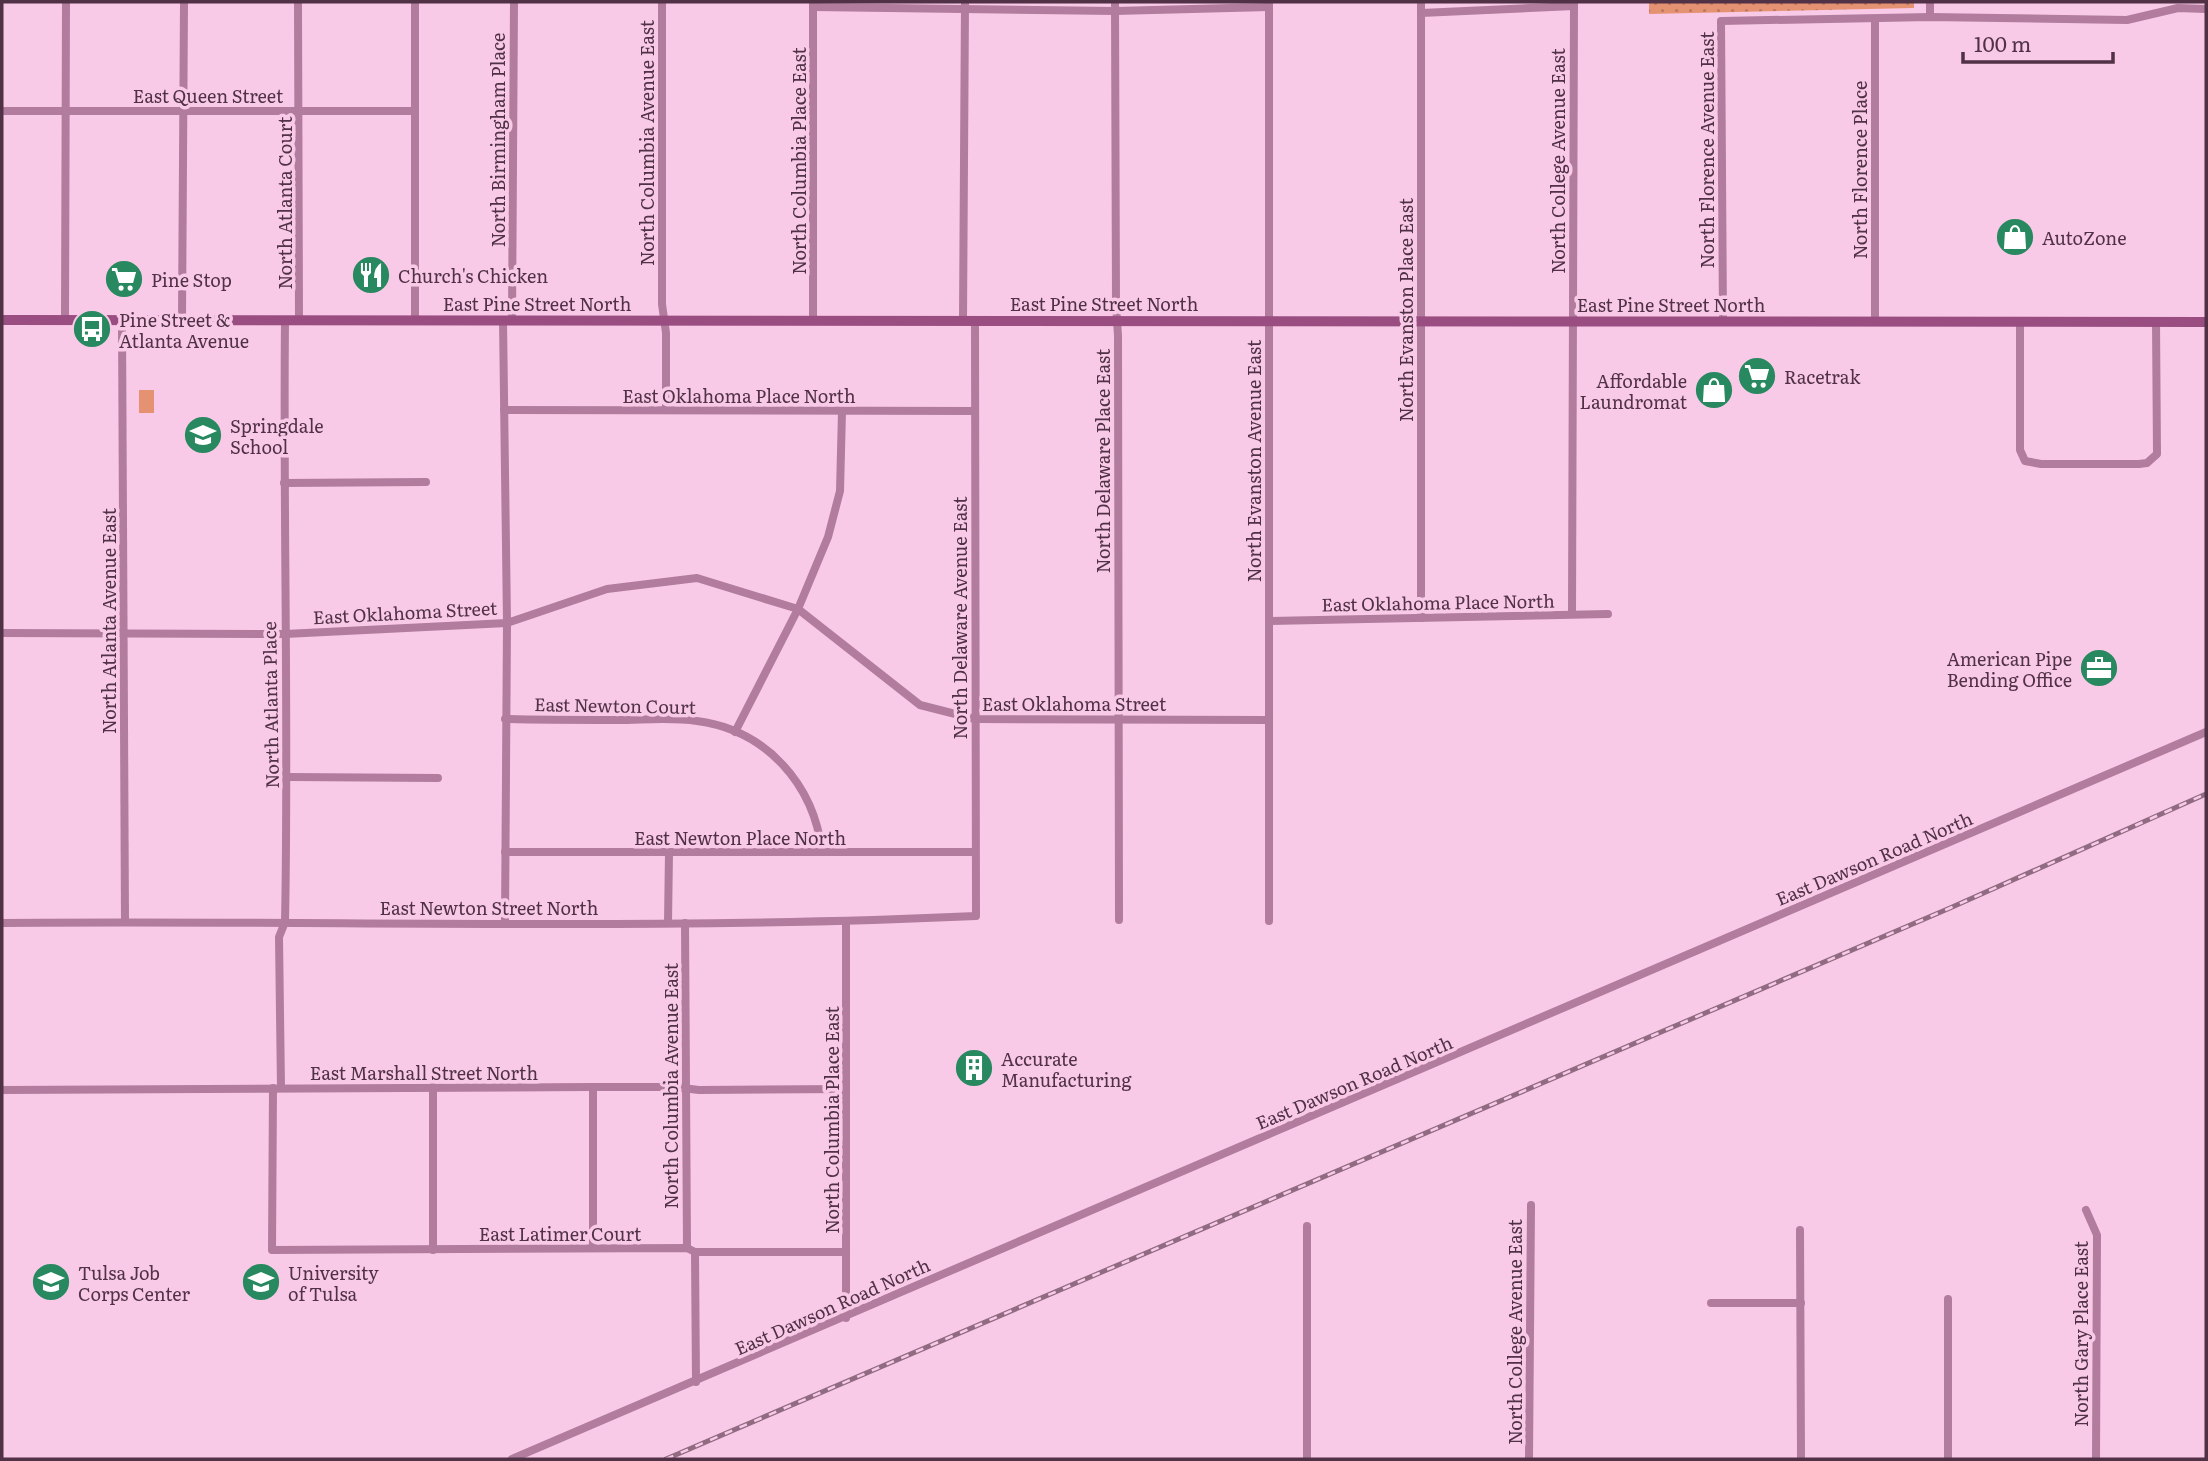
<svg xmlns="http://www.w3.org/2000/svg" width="2208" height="1461" font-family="Literata,serif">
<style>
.grass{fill:#e59273}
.park{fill:url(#park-dots)}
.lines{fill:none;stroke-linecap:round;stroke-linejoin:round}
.minor{stroke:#b17c9e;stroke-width:8}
.secondary{stroke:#994d80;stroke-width:10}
.rail-casing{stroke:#906b82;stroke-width:5}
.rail{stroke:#f9cae7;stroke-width:2.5;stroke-dasharray:8;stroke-linecap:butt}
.labels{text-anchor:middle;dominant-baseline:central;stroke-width:7;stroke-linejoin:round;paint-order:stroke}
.street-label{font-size:18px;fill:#503145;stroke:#f9cae7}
.poi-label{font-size:18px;fill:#503145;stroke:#f9cae7;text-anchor:start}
</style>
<defs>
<pattern id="park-dots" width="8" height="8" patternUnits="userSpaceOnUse" patternTransform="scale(1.75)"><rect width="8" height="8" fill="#e59273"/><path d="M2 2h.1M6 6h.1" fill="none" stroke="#bc7860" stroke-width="1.8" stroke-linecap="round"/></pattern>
</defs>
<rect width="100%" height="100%" fill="#f9cae7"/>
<!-- grass -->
<rect class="grass" x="139" y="390" width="15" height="23"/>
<!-- park -->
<polygon class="park" points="1649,2 1914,2 1914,8 1649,14"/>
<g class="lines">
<!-- minor -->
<g class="minor">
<polyline points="298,2 299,320"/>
<polyline points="415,2 415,320"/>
<polyline points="662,2 662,304 666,333 666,410"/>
<polyline points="1115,2 1116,304 1118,336 1119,920"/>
<polyline points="1421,2 1421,618"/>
<polyline points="813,7 1115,11 1269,7"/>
<polyline points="1421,13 1574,6"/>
<polyline points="1930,17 1930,2"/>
<polyline points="2,111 415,111"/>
<polyline points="65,320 66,2"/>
<polyline points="122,320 125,922"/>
<polyline points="182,320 184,2"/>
<polyline points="503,320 507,623 505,922"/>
<polyline points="512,320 514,2"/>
<polyline points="813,320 813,2"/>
<polyline points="963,320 965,2"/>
<polyline points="1723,321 1721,21 1930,17 2127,20 2178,8 2206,9"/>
<polyline points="1875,321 1875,19"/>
<polyline points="2020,322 2020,450 2025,461 2041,464 2139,464 2147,463 2157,454 2156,322"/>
<polyline points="504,410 974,411"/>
<polyline points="284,483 426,482"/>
<polyline points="1572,614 1574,2"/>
<polyline points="1269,621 1608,614"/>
<polyline points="2,633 285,634 507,623 607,589 697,578 798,609 920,705 975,719 1268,720"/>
<path d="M505,719c37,1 74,1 112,1 26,0 54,-3 80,1 69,9 117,63 125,131"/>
<polyline points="735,732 798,609 828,537 840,491 842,411"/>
<polyline points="288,777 438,778"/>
<polyline points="505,852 975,852"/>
<polyline points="1269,921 1269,2"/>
<polyline points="846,922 846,1318"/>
<path d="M2,923c324,-3 649,8 974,-7l-1,-595"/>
<polyline points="668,923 669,852"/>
<polyline points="685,923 687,1248"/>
<polyline points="433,1087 433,1250"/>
<polyline points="273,1088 272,1250 687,1248 695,1252 846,1252"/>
<path d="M281,1088l-2,-151 6,-15c4,-201 -2,-401 0,-602"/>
<polyline points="2,1090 593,1087 674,1087 699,1090 846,1089"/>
<polyline points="2086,1210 2097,1235 2096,1459"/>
<polyline points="1307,1226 1307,1459"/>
<polyline points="1800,1230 1801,1459"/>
<polyline points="593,1248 593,1087"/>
<polyline points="695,1252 696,1382"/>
<polyline points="1948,1299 1948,1459"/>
<polyline points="1711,1303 1801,1303"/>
<polyline points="512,1459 2206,732"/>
<polyline points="1529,1459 1531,1205"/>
</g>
<!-- secondary -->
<polyline class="secondary" points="2,320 2206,322"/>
<!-- rail casing -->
<g class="rail-casing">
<polyline id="rail" points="666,1459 1950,908 2206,794"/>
</g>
<!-- rail -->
<use href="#rail" class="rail"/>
</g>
<!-- icons -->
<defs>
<g id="shop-disc" transform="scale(2.0125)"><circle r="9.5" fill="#288860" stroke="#f9cae7"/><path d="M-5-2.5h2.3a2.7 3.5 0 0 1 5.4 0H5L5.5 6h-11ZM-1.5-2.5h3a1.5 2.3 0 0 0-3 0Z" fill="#fff"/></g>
<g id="restaurant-disc" transform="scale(2.0125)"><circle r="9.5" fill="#288860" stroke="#f9cae7"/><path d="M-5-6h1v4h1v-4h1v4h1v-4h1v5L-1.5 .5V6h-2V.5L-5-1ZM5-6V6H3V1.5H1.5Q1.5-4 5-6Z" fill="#fff"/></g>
<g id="supermarket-disc" transform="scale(2.0125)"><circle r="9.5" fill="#288860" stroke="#f9cae7"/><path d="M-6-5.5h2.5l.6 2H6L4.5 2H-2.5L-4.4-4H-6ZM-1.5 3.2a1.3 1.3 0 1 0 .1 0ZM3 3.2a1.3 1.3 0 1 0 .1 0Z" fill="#fff"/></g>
<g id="bus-disc" transform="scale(2.0125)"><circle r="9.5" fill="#288860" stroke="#f9cae7"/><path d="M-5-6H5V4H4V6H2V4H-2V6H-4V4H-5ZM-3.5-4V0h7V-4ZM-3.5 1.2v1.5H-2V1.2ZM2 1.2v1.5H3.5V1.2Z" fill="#fff"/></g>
<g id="school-disc" transform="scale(2.0125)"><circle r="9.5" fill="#288860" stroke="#f9cae7"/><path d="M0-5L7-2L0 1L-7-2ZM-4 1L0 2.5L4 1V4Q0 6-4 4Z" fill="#fff"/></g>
<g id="office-disc" transform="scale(2.0125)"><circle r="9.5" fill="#288860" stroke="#f9cae7"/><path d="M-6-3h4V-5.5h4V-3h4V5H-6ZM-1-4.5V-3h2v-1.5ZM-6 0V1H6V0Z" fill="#fff"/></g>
<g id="building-disc" transform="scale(2.0125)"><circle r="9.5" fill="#288860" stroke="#f9cae7"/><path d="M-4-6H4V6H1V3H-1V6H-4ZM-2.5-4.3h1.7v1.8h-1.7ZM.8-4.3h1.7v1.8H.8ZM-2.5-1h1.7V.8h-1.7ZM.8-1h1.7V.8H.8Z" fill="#fff"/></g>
<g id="university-disc" transform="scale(2.0125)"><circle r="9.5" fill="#288860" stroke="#f9cae7"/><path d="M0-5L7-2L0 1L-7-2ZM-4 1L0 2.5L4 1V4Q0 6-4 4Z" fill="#fff"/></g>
</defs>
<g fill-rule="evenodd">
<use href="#shop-disc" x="2015" y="237"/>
<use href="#restaurant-disc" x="371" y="275"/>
<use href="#supermarket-disc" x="124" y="279"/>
<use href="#bus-disc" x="92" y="329"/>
<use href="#supermarket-disc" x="1757" y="376"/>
<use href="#shop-disc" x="1714" y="390"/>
<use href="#school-disc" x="203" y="435"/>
<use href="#office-disc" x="2099" y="668"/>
<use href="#building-disc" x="974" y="1068"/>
<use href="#university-disc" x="51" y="1282"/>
<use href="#university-disc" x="261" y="1282"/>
</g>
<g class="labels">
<!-- street labels -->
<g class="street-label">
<text x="208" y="95">East Queen Street</text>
<text transform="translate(497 140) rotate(-90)">North Birmingham Place</text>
<text transform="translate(646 143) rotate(-90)">North Columbia Avenue East</text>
<text transform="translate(1706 150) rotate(-90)">North Florence Avenue East</text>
<text transform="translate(798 161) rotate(-90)">North Columbia Place East</text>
<text transform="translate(1557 161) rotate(-90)">North College Avenue East</text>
<text transform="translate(1859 170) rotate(-90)">North Florence Place</text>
<text transform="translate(284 203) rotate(-90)">North Atlanta Court</text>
<text x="537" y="303">East Pine Street North</text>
<text x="1104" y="303">East Pine Street North</text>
<text x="1671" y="304">East Pine Street North</text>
<text transform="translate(1405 310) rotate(-90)">North Evanston Place East</text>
<text x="739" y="395">East Oklahoma Place North</text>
<text transform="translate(1102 461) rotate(-90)">North Delaware Place East</text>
<text transform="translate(1253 461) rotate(-90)">North Evanston Avenue East</text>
<text transform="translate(1438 602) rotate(-1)">East Oklahoma Place North</text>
<text transform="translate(405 612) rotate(-3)">East Oklahoma Street</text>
<text transform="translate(959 618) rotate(-90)">North Delaware Avenue East</text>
<text transform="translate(108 621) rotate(-90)">North Atlanta Avenue East</text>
<text x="1074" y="703">East Oklahoma Street</text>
<text transform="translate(270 705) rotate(-91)">North Atlanta Place</text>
<text transform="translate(615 705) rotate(1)">East Newton Court</text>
<text x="740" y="837">East Newton Place North</text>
<text transform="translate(1874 858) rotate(-23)">East Dawson Road North</text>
<text x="489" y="907">East Newton Street North</text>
<text x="424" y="1072">East Marshall Street North</text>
<text transform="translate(1354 1082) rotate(-23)">East Dawson Road North</text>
<text transform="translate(670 1086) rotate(-90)">North Columbia Avenue East</text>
<text transform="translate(831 1120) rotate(-90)">North Columbia Place East</text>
<text x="560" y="1233">East Latimer Court</text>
<text transform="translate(832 1306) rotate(-24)">East Dawson Road North</text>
<text transform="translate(1514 1332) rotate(-90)">North College Avenue East</text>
<text transform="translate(2080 1334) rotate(-90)">North Gary Place East</text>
</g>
<!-- poi labels -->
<g class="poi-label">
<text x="2042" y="237">AutoZone</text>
<text x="398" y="275">Church's Chicken</text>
<text x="151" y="279">Pine Stop</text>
<text x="119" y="319">Pine Street &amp;<tspan x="119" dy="21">Atlanta Avenue</tspan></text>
<text x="1784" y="376">Racetrak</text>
<text x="1687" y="380" text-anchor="end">Affordable<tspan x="1687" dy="21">Laundromat</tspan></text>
<text x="230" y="425">Springdale<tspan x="230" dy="21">School</tspan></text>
<text x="2072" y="658" text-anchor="end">American Pipe<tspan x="2072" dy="21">Bending Office</tspan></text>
<text x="1001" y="1058">Accurate<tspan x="1001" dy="21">Manufacturing</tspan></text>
<text x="78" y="1272">Tulsa Job<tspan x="78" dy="21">Corps Center</tspan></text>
<text x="288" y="1272">University<tspan x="288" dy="21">of Tulsa</tspan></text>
</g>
</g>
<!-- border -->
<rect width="2208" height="1461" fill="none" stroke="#503145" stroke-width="7"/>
<!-- scale -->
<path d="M1963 52v10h150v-10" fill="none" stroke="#503145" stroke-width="3.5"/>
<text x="1974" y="52" font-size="21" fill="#503145" stroke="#f9cae7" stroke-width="5" paint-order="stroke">100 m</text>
</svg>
